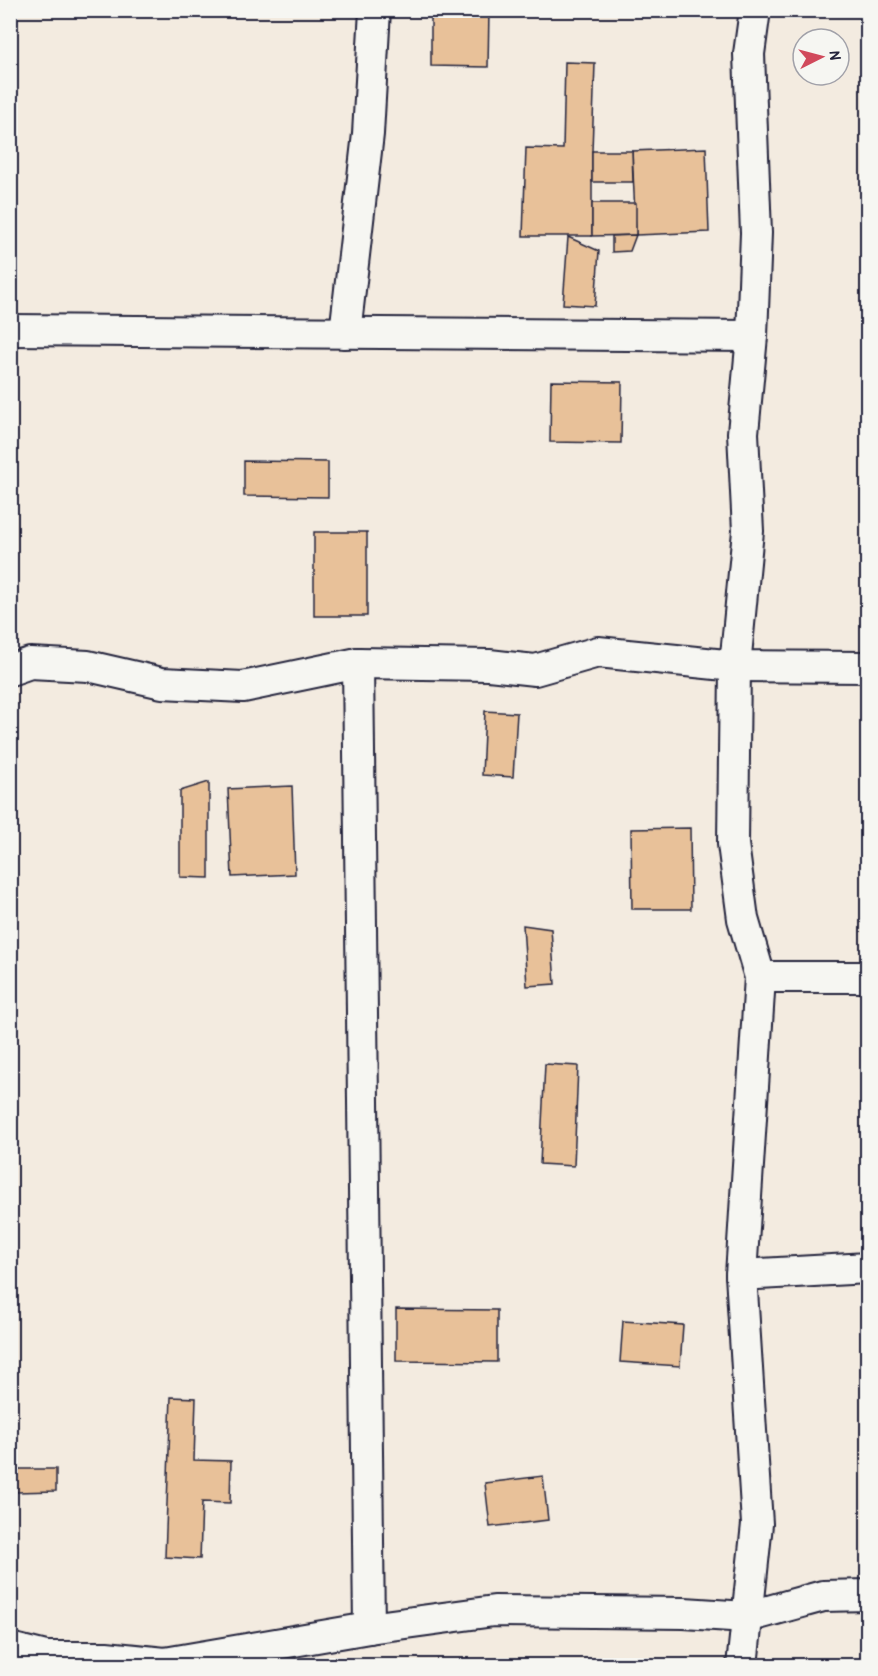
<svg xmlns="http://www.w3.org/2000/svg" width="878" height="1676" font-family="'Patrick Hand',sans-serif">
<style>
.building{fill:#e8c199;stroke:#22223b;stroke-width:1.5}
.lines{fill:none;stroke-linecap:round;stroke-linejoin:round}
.minor-casing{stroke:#22223b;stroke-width:34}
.minor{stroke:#f6f6f2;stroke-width:30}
</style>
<rect width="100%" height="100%" fill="#f3ebe0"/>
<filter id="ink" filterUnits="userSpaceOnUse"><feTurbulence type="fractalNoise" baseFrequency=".0167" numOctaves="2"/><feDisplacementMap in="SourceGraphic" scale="12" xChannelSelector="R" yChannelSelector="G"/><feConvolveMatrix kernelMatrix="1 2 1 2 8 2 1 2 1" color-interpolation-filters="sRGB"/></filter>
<g filter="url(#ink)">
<!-- building -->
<g class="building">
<polygon points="431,10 489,10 488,67 431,66"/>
<polygon points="565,62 595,63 592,151 592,236 523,236 526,148 563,149"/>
<polygon points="706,148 709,232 636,235 632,151"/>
<polygon points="592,151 632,151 633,182 592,182"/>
<polygon points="592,203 636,203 636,235 592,236"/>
<polygon points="636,235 630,251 612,252 612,236"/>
<polygon points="568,237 599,251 595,306 563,304"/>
<polygon points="551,381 622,382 621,443 550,442"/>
<polygon points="244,461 328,462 328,497 244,496"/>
<rect x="314" y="532" width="53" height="84"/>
<polygon points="485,711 517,713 513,777 482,775"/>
<polygon points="209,782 209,878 180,877 180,791"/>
<polygon points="292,786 295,874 232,877 228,789"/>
<polygon points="690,828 691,909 632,909 631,829"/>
<polygon points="523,925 551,929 555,984 527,986"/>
<polygon points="545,1064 578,1066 574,1166 540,1164"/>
<polygon points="396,1309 497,1310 497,1362 396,1361"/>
<polygon points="623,1321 683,1325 680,1366 620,1362"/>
<polygon points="171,1397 196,1398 194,1460 231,1461 230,1503 202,1502 200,1559 165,1557"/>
<polygon points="15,1469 56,1469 56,1491 16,1492"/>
<polygon points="543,1476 548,1520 490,1527 485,1483"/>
</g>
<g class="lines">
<!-- minor casing -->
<g class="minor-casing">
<g id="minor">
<polyline points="10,330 752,336"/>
<polyline points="345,333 368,134 375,10"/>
<polyline points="358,663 369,1628"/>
<polyline points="10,670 30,663 88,666 162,683 243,687 358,663 489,665 535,670 598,652 735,666 868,667"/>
<polyline points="760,977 868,977"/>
<polyline points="741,1275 868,1268"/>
<polyline points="10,1648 46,1657 106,1657 165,1663 369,1628 494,1611 684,1613 747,1617 823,1596 868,1595"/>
<polyline points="742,1666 757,1524 741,1275 760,977 743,919 733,844 735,666 748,531 743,433 752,336 756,233 749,54 755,10"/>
</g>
</g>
<!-- minor -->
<use href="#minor" class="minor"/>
</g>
</g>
<!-- margin -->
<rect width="878" height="1676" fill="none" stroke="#f6f6f2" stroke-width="36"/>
<rect x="18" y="18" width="842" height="1640" fill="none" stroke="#22223b" stroke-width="2" filter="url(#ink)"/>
<!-- north arrow -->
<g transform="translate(821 57) rotate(84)"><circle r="28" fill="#f6f6f2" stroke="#a1a1a9" stroke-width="1.5"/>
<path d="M0-4.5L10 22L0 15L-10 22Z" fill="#d1495b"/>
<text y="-9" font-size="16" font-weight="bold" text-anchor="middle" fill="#22223b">N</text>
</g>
</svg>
